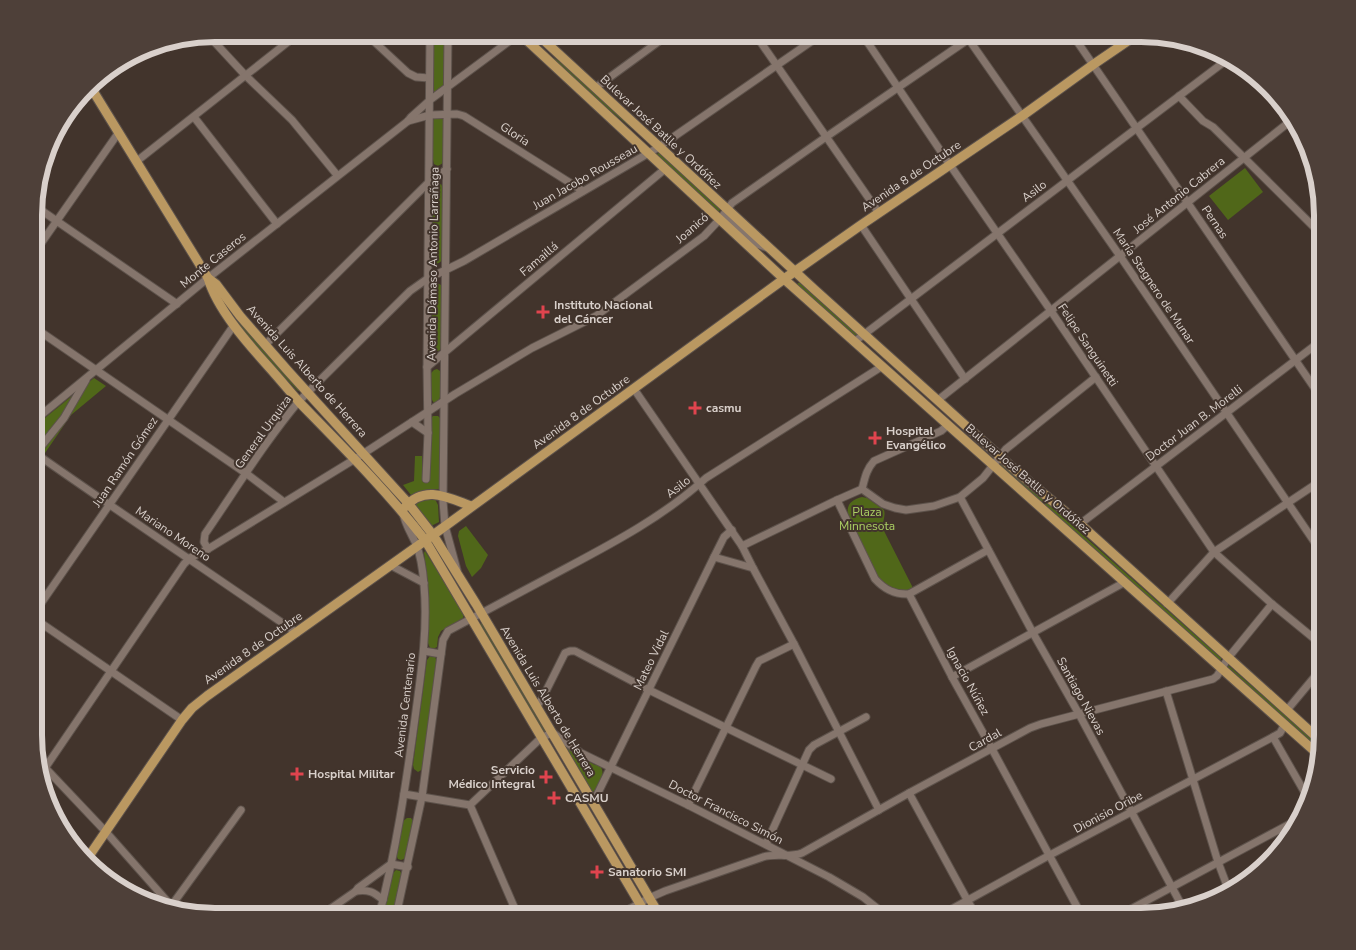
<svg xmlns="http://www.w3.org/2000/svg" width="1356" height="950" font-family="'Nunito Sans',sans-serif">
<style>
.green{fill:#506719}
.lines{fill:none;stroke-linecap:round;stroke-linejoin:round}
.minor-casing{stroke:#5d524b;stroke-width:9}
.major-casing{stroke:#5d524b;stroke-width:11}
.minor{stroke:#85756c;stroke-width:7}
.major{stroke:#ba9861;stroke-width:9}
.health-dot{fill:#e0444e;stroke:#42342c;stroke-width:2}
.labels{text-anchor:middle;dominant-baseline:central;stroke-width:4;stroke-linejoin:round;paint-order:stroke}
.street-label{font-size:12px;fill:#d9d0cb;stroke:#42342c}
.poi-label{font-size:12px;font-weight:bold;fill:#d9d0cb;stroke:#42342c;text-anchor:start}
.park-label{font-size:12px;fill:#abd063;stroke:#42342c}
.rim{fill:none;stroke:#d9d0cb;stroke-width:6}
</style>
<rect width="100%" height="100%" fill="#42342c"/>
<!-- green -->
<g class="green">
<polygon points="436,40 443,40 444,42 444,84 443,87 435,92 433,91 434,42"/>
<polygon points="532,40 552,57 564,64 647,141 612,112 606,109"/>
<polygon points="435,118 443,118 444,119 443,163 438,166 434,164 433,160 433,120"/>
<polygon points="659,153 720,209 719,212 718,212 656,156 657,154"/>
<polygon points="1245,168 1263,192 1228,220 1209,196"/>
<path d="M437,183l4,1 2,4 -1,72c-3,4 -7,5 -10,0v-72l2,-3z"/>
<path d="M437,283l4,2 1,4 -1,59 -1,2c-4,2 -7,2 -9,-2l1,-58 1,-5z"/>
<polygon points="798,283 800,283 857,334 858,335 856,337 797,285"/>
<polygon points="219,296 301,390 300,391 298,391 270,362 240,328"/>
<path d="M437,369l3,2 1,3v20l-2,6 -5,3c-6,-7 -3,-21 -3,-30l3,-3z"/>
<polygon points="94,378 106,386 71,415 45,453 35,446 35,426"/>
<polygon points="433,416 438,416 441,419 440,488 439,489 425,490 411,495 403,485 414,481 415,456 422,456 422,480 430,480 430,419"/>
<polygon points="1001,464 1003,464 1221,658 1221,660 1219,660 1001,466"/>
<path d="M862,497l5,1 17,12c2,6 -2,12 -1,19l30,59 -8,3 -9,-1 -10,-5 -9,-9 -29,-62c-2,-10 5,-15 14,-17z"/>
<polygon points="427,498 435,499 438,505 439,522 431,526 414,505"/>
<polygon points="466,526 488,555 481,568 472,577 466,566 458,536 459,531"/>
<polygon points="425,551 464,614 463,618 441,631 438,637 437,647 433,649 430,648 428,643 428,584 424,553"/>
<polygon points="483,622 548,731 544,733 480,624"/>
<polygon points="430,656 435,656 437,663 423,769 418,772 414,769 413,765 427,660"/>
<polygon points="1227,666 1229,666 1322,748 1321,751"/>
<path d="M562,743l9,6 2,4 22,12h5c6,10 0,17 -5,26l-3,1z"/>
<polygon points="407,818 411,818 413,821 406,858 401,860 398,859 396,855 403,821"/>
<polygon points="396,870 400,871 402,875 393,916 382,916 392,874"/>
</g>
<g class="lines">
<!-- minor casing -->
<g class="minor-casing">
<g id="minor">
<polyline points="366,34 408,73 416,77 429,78"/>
<polyline points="431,34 448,35"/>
<polyline points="448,34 443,501 445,526 457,570"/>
<polyline points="656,34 660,40"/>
<polyline points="755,34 879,213"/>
<polyline points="862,34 950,165 1051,311 1214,552 1272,604 1322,645"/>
<polyline points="965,34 1120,256 1322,553"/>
<polyline points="1072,34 1322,399"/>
<polyline points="208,35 245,75 292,120 337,175"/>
<polyline points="595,88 669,34"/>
<polyline points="1179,96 1203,121 1213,127 1322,235"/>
<polyline points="194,117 277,224"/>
<polyline points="408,121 430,115 457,114 464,116 583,191"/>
<polyline points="137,161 298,34"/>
<polyline points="35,206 177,304"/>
<polyline points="720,219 724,218 729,219 756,244 768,248"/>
<polyline points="861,225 965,379"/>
<polyline points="35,252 119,132"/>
<polyline points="35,328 247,474 284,502"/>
<polyline points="854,342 1228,59"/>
<polyline points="265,345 429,182 447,169"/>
<polyline points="427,367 665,169"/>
<polyline points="634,389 742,546 753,568"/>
<polyline points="938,400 1293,119"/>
<polyline points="35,420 208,278 408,121 411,117 430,100 519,34"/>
<polyline points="412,422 428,433"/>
<path d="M35,453c87,61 175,120 262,180"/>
<polyline points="35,454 64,418 86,380"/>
<polyline points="426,479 428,433 427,367 430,34"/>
<polyline points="862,489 883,504 895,508 906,510 934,506 960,497 983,478 1006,449 1096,377"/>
<path d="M862,489c3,-11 4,-19 12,-28l67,-30 7,-6"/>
<polyline points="960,497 1033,633 1079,714 1182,906"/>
<path d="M837,500l38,79c10,11 20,16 34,15l79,-44"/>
<polyline points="1080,524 1322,340"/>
<polyline points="742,546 837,500 862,489"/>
<path d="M208,549l-4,-7 1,-8c31,-45 59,-91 94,-133l111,-110 17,-12 37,-18 195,-114 163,-113"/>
<polyline points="714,557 753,568 794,644 879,810"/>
<polyline points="390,565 424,583"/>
<polyline points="909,594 952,677 992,749 1082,916"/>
<polyline points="1167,604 1214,552 1322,480"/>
<polyline points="35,612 234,325"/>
<polyline points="35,619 182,720"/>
<polyline points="424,651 441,654"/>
<polyline points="952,677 1125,582"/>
<polyline points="1166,691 1218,862 1229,891"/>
<polyline points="536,707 542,699 565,653 570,651 575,651 649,690 831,779"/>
<polyline points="1287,710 1322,668"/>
<polyline points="1273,737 1309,800"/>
<polyline points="35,757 106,832 175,910"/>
<polyline points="41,774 184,564 190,558 208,549 355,459 455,394 532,348 596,316 704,236 720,219 732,203 826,137 976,34"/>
<polyline points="909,793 976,916"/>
<polyline points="404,794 470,805"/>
<polyline points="593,803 714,557 724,537 732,530"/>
<polyline points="470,805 542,737 553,733 581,753 688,805 829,877 863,897 887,916"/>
<polyline points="470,805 518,916"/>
<polyline points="688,805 756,666 759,661 794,644"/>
<polyline points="766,844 809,750 814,745 866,717"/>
<path d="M356,891c12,-2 18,1 27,9"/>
<polyline points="169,909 241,810"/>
<polyline points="320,916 356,891 358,888 391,864 408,867"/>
<path d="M379,916c17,-65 27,-132 36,-198 6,-44 13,-89 9,-133 -1,-13 -3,-29 -8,-41 -5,-11 -11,-20 -13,-31"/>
<path d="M396,916l26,-119 21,-157 5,-9c39,-21 78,-42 118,-63 49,-26 98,-52 140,-90l175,-111"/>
<path d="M617,916l32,-18 16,-7 98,-34c13,-4 26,1 39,-4l107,-60 121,-65 11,-4 172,-45 4,-3 11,-18 44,-54"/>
<polyline points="939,916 1048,856 1273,737 1280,733 1285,724"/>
<polyline points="1118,916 1299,819"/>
</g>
</g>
<!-- major casing -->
<g class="major-casing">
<g id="major">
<polyline points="520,34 784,279 1320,756"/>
<polyline points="537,34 815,290 1015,470 1080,524 1322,742"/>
<path d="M90,86l118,192c10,34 44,70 67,96 8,9 16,19 25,29 43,44 87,88 125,137l222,376"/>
<polyline points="208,278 216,284 240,316 288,371 408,503 433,535 476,604 660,916"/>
<path d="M405,507c20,-23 44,-9 66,-1"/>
<polyline points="87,859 182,720 192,708 207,696 433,535 784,279 861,225 1022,116 1094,64 1138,34"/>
</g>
</g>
<!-- minor -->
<use href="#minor" class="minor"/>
<!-- major -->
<use href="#major" class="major"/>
</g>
<!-- markers -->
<g class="health-dot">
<path d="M540.5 304.5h5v5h5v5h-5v5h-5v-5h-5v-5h5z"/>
<path d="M692.5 400.5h5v5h5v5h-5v5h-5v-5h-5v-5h5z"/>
<path d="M872.5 430.5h5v5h5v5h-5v5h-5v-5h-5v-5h5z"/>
<path d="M294.5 766.5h5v5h5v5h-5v5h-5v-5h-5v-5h5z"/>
<path d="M543.5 769.5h5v5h5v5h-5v5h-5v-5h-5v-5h5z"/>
<path d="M551.5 790.5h5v5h5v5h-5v5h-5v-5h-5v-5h5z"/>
<path d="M594.5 864.5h5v5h5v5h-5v5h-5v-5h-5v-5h5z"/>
</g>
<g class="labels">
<!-- street labels -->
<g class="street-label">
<text transform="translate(661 132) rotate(43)">Bulevar José Batlle y Ordóñez</text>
<text transform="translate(515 134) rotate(33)">Gloria</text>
<text transform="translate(911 176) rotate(-34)">Avenida 8 de Octubre</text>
<text transform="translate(585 177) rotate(-30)">Juan Jacobo Rousseau</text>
<text transform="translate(1034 191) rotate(-37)">Asilo</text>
<text transform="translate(1179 195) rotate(-39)">José Antonio Cabrera</text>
<text transform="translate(1215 222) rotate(56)">Pernas</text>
<text transform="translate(692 228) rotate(-41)">Joanicó</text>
<text transform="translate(539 259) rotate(-40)">Famaillá</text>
<text transform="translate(213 260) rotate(-39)">Monte Caseros</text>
<text transform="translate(433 264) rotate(-89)">Avenida Dámaso Antonio Larrañaga</text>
<text transform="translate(1154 286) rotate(56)">María Stagnero de Munar</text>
<text transform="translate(1088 345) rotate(56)">Felipe Sanguinetti</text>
<text transform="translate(307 371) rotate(48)">Avenida Luis Alberto de Herrera</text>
<text transform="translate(581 412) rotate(-36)">Avenida 8 de Octubre</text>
<text transform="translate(1194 423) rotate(-37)">Doctor Juan B. Morelli</text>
<text transform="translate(263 432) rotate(-54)">General Urquiza</text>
<text transform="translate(125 462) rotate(-56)">Juan Ramón Gómez</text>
<text transform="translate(1028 479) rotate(41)">Bulevar José Batlle y Ordóñez</text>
<text transform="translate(678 487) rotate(-38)">Asilo</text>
<text transform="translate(173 534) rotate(34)">Mariano Moreno</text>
<text transform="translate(253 648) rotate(-35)">Avenida 8 de Octubre</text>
<text transform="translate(651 660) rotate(-64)">Mateo Vidal</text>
<text transform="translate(968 681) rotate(61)">Ignacio Núñez</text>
<text transform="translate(1081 696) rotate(61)">Santiago Nievas</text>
<text transform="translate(548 701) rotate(59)">Avenida Luis Alberto de Herrera</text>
<text transform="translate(405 705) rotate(-83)">Avenida Centenario</text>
<text transform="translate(985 740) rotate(-29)">Cardal</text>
<text transform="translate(726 812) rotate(27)">Doctor Francisco Simón</text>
<text transform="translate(1108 812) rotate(-28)">Dionisio Oribe</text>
</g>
<!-- poi labels -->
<g class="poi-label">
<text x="554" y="305">Instituto Nacional<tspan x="554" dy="14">del Cáncer</tspan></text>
<text x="706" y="408">casmu</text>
<text x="886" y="431">Hospital<tspan x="886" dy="14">Evangélico</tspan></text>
<text x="535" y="770" text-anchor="end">Servicio<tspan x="535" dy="14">Médico Integral</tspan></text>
<text x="308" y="774">Hospital Militar</text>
<text x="565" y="798">CASMU</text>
<text x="608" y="872">Sanatorio SMI</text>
</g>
<!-- park labels -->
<g class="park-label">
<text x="867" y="512">Plaza<tspan x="867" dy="14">Minnesota</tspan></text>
</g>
</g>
<!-- crop -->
<path d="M0 0H1356V950H0ZM215 42H1141A173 173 0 0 1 1314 215V735A173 173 0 0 1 1141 908H215A173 173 0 0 1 42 735V215A173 173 0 0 1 215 42Z" fill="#4e4039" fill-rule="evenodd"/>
<path class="rim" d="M215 42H1141A173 173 0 0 1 1314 215V735A173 173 0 0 1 1141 908H215A173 173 0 0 1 42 735V215A173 173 0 0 1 215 42Z"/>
</svg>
